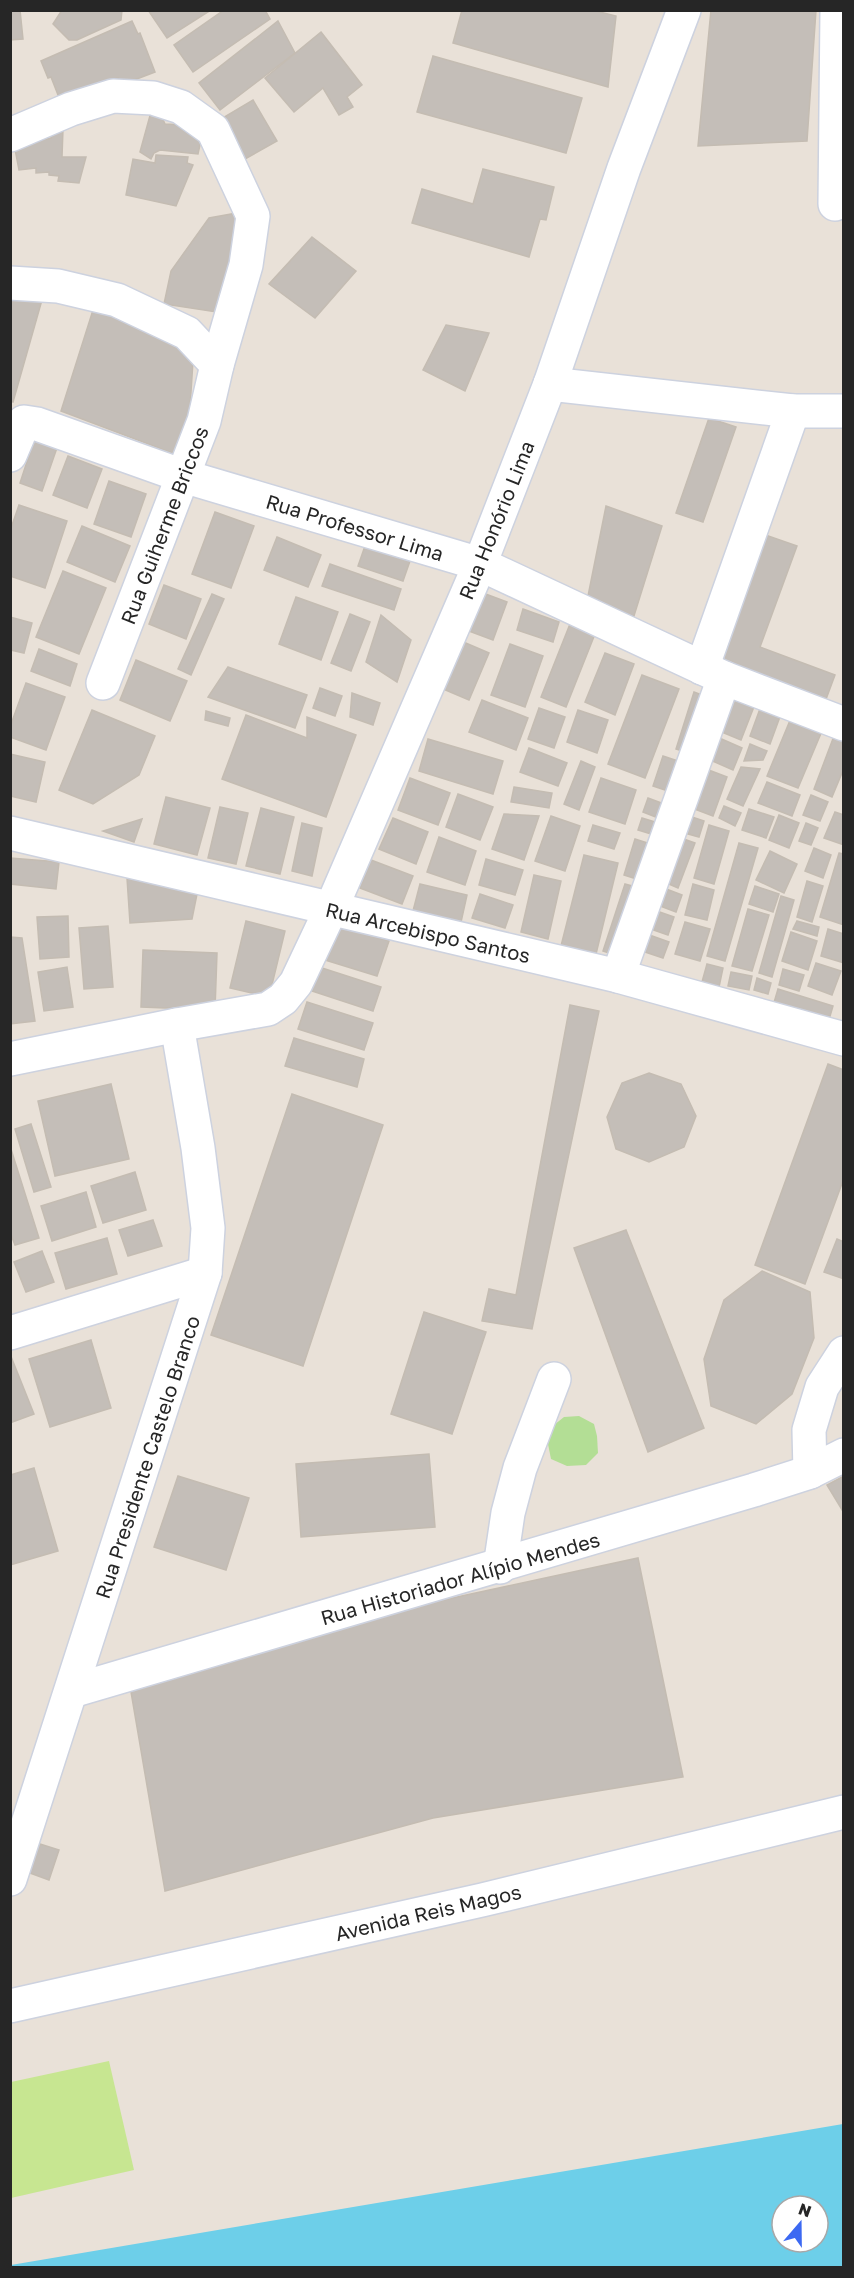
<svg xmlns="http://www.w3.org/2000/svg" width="854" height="2278" font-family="'Golos Text',sans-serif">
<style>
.green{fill:#b3de95}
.pitch{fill:#c7e691}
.water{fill:#6dcfe9;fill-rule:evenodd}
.building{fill:#c4beb8;stroke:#c4bcb2;stroke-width:1.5}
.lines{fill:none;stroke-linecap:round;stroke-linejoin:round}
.street-casing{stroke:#cdd2df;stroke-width:36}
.secondary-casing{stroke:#cdd2df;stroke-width:36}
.street{stroke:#fff;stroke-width:33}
.secondary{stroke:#fff;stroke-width:33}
.labels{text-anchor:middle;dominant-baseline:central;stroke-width:6;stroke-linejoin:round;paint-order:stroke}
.street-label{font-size:20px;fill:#262626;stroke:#fff}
</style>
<rect width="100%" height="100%" fill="#e9e1d8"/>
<!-- green -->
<polygon class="green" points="579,1416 594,1424 597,1436 598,1453 586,1465 567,1466 551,1459 548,1444 549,1429 564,1417"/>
<!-- pitch -->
<polygon class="pitch" points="109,2061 134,2170 11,2198 11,2082"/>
<!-- water -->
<path class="water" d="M843,2124v143h-832v-2zM782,2206h36v36h-36z"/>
<!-- building -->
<g class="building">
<polygon points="10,10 20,10 23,39 10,40"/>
<polygon points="62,10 122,10 121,20 77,40 69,40 53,24"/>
<polygon points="148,10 211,10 167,38"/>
<polygon points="224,10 265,10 270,19 193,72 174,45"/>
<polygon points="462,10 592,10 616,16 608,87 453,43"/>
<polygon points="711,10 816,10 807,141 698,146"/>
<polygon points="132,21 138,34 140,33 155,72 121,85 118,78 60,100 51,77 48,78 41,61"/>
<polygon points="278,21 295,53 220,110 199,83"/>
<polygon points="321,32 362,85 347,97 353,107 339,115 323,88 294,112 265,78"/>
<polygon points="433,56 582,98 566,153 417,112"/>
<polygon points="253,100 277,141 245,159 221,119"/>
<polygon points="151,112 161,115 165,124 204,126 198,154 160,150 154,153 151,159 140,152"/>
<polygon points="51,129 63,129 62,157 86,157 79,183 58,181 59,176 49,175 49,172 36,173 36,168 19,170 14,144 51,138"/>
<polygon points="156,155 188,157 187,163 193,165 176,206 126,195 133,159 155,163"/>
<polygon points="483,169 554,187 546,220 540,219 529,257 412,223 422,189 473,204"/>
<polygon points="237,213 223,313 164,304 171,271 209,218"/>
<polygon points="312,237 356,271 315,318 269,284"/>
<polygon points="10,296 42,300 13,402 10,401"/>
<polygon points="93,310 135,317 179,337 193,361 188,438 172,453 61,411"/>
<polygon points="446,325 489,333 465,391 423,370"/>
<polygon points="709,418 736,427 703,522 676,513"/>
<polygon points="36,434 59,442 42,491 20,483"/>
<polygon points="68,456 102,469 87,508 53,495"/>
<polygon points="109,481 146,494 131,537 94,524"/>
<polygon points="19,505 67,521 45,588 10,576 10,531"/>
<polygon points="606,506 662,526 633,619 587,601"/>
<polygon points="215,512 254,526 231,588 192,574"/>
<polygon points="82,526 130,546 115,582 67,562"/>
<polygon points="760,533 797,546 760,647 835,675 822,710 713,664"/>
<polygon points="277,537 321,555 308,587 264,570"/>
<polygon points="365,546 410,561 403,581 358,566"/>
<polygon points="330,564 401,589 394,610 322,586"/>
<polygon points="63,571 106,588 79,654 36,637"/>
<polygon points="164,585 201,599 186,639 149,624"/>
<polygon points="483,593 507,602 493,640 469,631"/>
<polygon points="212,594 224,599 191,675 178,669"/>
<polygon points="296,597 338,612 321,660 279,644"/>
<polygon points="523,609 559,622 553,642 517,630"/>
<polygon points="350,614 370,622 351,671 331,663"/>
<polygon points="381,615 411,640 397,682 366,662"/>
<polygon points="10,617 32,623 24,653 10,650"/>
<polygon points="570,624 595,634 566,707 541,697"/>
<polygon points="461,641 489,653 469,700 441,688"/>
<polygon points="510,644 543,656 525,707 491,695"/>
<polygon points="39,649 77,664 70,686 31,671"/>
<polygon points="605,653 634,664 615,715 585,702"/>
<polygon points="136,660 187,681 170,721 120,700"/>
<polygon points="228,667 307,695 295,728 208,697"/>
<polygon points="642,675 679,689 645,778 608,764"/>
<polygon points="26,683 65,697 46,750 10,737 10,727"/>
<polygon points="320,688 342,696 335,716 313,708"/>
<polygon points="733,689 757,699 741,740 717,730"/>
<polygon points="694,692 707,697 689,753 676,749"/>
<polygon points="352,693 380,703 373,725 350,717"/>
<polygon points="482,700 528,718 516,750 469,732"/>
<polygon points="761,706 781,714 770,744 750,736"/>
<polygon points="539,708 565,717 554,748 528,739"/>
<polygon points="92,710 155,736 139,775 93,804 59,790"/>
<polygon points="578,710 608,720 597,753 567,742"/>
<polygon points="206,711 230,718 228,726 205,720"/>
<polygon points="246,715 307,738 307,717 356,735 326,817 222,779"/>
<polygon points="791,718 822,731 798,788 767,776"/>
<polygon points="834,736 844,740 844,768 832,797 814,789"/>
<polygon points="717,737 742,748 733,770 708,759"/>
<polygon points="428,739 503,761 493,794 419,771"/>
<polygon points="750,744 767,751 763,760 744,761"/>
<polygon points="529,748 567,763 558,786 520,772"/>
<polygon points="10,754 45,762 36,802 10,796"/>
<polygon points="663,756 681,762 671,792 653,786"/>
<polygon points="581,761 595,767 579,810 564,804"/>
<polygon points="741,767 760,769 743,806 727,799"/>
<polygon points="706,769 727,777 713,816 692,808"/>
<polygon points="410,778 450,793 438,825 398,810"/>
<polygon points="601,778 636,790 625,824 589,812"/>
<polygon points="767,782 800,795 792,816 758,803"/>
<polygon points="514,787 552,793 549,808 511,802"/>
<polygon points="458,794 493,807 480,840 446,827"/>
<polygon points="811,795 828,802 820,821 803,815"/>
<polygon points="166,797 210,808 197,855 154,844"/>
<polygon points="648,798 672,807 666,821 643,812"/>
<polygon points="724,806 741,813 735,826 719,818"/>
<polygon points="220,807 248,813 236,864 208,858"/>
<polygon points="261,808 294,817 280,874 246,866"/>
<polygon points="749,809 774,817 766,838 742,830"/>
<polygon points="835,812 844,815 844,845 824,838"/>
<polygon points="504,814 539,816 524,860 492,849"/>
<polygon points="779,815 799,823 789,848 769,840"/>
<polygon points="551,816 580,826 565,871 535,861"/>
<polygon points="692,817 704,821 699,837 681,832"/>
<polygon points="393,818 428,832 416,864 379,849"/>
<polygon points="642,818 665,825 661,837 638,830"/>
<polygon points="142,819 134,842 103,831"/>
<polygon points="302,823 322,828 312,876 292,871"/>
<polygon points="806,823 818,828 811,845 799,841"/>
<polygon points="593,825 620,833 614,849 588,841"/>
<polygon points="709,825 729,831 714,884 694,878"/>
<polygon points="439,837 476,851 465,885 427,872"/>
<polygon points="678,837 695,843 678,888 662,881"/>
<polygon points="635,839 660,847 649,883 624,875"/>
<polygon points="739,843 758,848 725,961 707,956"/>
<polygon points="814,848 831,855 823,878 805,871"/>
<polygon points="770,851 797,864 784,893 756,880"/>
<polygon points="839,853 844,854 844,925 820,917"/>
<polygon points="584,855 618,863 596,954 561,946"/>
<polygon points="10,858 59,862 56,889 10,884"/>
<polygon points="486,859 523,870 515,895 479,885"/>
<polygon points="371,860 413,876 402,904 360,888"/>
<polygon points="534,875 561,881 548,939 521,932"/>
<polygon points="127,878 197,894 192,919 130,923"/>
<polygon points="807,881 823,886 812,922 797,917"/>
<polygon points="420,884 467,895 461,922 413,911"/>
<polygon points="625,884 640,888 618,956 603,951"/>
<polygon points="693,884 714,890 707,920 685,915"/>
<polygon points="755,886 779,894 773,912 749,904"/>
<polygon points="661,887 682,895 676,912 655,904"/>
<polygon points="480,894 513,905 505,928 472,918"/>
<polygon points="781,896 794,900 772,977 759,973"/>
<polygon points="651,909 674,917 668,935 645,927"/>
<polygon points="748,909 769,915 752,971 732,966"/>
<polygon points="68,916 69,957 40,959 37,917"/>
<polygon points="246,921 285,931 269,997 230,988"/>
<polygon points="797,921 819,927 817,936 793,929"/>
<polygon points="685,922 710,929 700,961 675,954"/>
<polygon points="337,924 389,941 377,976 325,960"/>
<polygon points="108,926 113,987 84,989 79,928"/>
<polygon points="828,929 844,934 844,963 821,956"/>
<polygon points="641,932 669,942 663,958 636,949"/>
<polygon points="791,932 817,941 808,970 782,961"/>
<polygon points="10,937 22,938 35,1021 10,1024"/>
<polygon points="143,950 217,953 215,1010 141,1007"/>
<polygon points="816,963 841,971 832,995 808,986"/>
<polygon points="707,964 723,968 719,987 702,982"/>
<polygon points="67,967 73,1007 44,1011 38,972"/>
<polygon points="319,967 381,987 373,1011 312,991"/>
<polygon points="783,969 804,975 799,991 779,985"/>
<polygon points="731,972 752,976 749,990 728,986"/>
<polygon points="757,978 771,983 768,994 754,990"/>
<polygon points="778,989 833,1006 828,1023 773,1006"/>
<polygon points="307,1002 373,1023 364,1050 298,1029"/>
<polygon points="570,1005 599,1011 532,1329 482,1321 489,1289 516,1295"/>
<polygon points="294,1038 364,1059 357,1087 285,1066"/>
<polygon points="828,1064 844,1070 844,1178 805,1284 755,1265"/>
<polygon points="649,1073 681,1084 696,1116 684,1147 649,1162 616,1149 607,1117 622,1083"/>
<polygon points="111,1084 129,1159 55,1176 38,1101"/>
<polygon points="292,1094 383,1125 303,1366 211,1335"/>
<polygon points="31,1124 51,1187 34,1192 15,1129"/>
<polygon points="10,1146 39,1238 15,1245 10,1232"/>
<polygon points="135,1172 146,1210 103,1223 91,1186"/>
<polygon points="86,1192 96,1227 52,1241 41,1206"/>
<polygon points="153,1220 162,1246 128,1256 119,1230"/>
<polygon points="626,1230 704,1428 648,1452 574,1248"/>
<polygon points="107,1238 117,1274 66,1289 55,1253"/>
<polygon points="837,1239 844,1242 844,1279 824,1272"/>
<polygon points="42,1251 54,1282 26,1292 14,1262"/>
<polygon points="762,1271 810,1292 814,1338 792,1394 756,1424 711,1406 704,1359 724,1300"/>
<polygon points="424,1312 486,1332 452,1434 391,1414"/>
<polygon points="91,1340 111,1408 50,1427 29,1359"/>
<polygon points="10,1354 34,1414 10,1423"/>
<polygon points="429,1454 435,1527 301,1537 296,1464"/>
<polygon points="34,1468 58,1551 10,1565 10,1475"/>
<polygon points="178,1476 249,1498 226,1570 154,1547"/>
<polygon points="844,1476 844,1513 827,1485"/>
<polygon points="638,1558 683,1777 433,1818 165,1891 130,1686 434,1602"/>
<polygon points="40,1844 59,1850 49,1880 30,1873"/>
</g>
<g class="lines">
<!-- street casing -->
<g class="street-casing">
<g id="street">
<polyline points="10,135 71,109 113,96 153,98 181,107 213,130 253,216 246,265 217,365 204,421 103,683"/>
<polyline points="835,204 837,10"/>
<polyline points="10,283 58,286 117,300 187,333 217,365"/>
<polyline points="550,384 793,411 844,411"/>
<polyline points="10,455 24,422 37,424 183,476 480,564 724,678 844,724"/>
<polyline points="702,668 793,411"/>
<polyline points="10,833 618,976 844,1039"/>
<polyline points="618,976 724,678"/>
<polyline points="10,1059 177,1025"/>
<polyline points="10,1333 205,1273"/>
<polyline points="810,1472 809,1430 822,1387 844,1353"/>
<polyline points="500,1567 508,1513 520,1468 554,1379"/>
<polyline points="72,1691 754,1490 810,1472 844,1455"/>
</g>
</g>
<!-- secondary casing -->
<g class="secondary-casing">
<g id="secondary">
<polyline points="10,1879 205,1273 208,1228 198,1148 177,1025 268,1009 283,999 296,983 331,909 480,564 550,384 624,168 684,10"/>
<polyline points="10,2006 482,1900 844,1812"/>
</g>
</g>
<!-- street -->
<use href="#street" class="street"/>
<!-- secondary -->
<use href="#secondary" class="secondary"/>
</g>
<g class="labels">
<!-- street labels -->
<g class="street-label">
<text transform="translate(496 520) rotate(-68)">Rua Honório Lima</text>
<text transform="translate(164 525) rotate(-69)">Rua Guiherme Briccos</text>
<text transform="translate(355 527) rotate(17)">Rua Professor Lima</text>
<text transform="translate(428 932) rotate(13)">Rua Arcebispo Santos</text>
<text transform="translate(147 1457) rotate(-72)">Rua Presidente Castelo Branco</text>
<text transform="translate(460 1578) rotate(-16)">Rua Historiador Alípio Mendes</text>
<text transform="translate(428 1912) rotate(-13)">Avenida Reis Magos</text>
</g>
</g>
<!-- border -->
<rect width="854" height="2278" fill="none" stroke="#262626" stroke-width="24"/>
<!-- north arrow -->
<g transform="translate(800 2224) rotate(20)"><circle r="28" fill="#ffffff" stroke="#a8a8a8" stroke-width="1.5"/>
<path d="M0-4.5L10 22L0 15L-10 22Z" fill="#3c69f2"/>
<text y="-9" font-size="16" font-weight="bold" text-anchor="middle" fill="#262626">N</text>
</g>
</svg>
